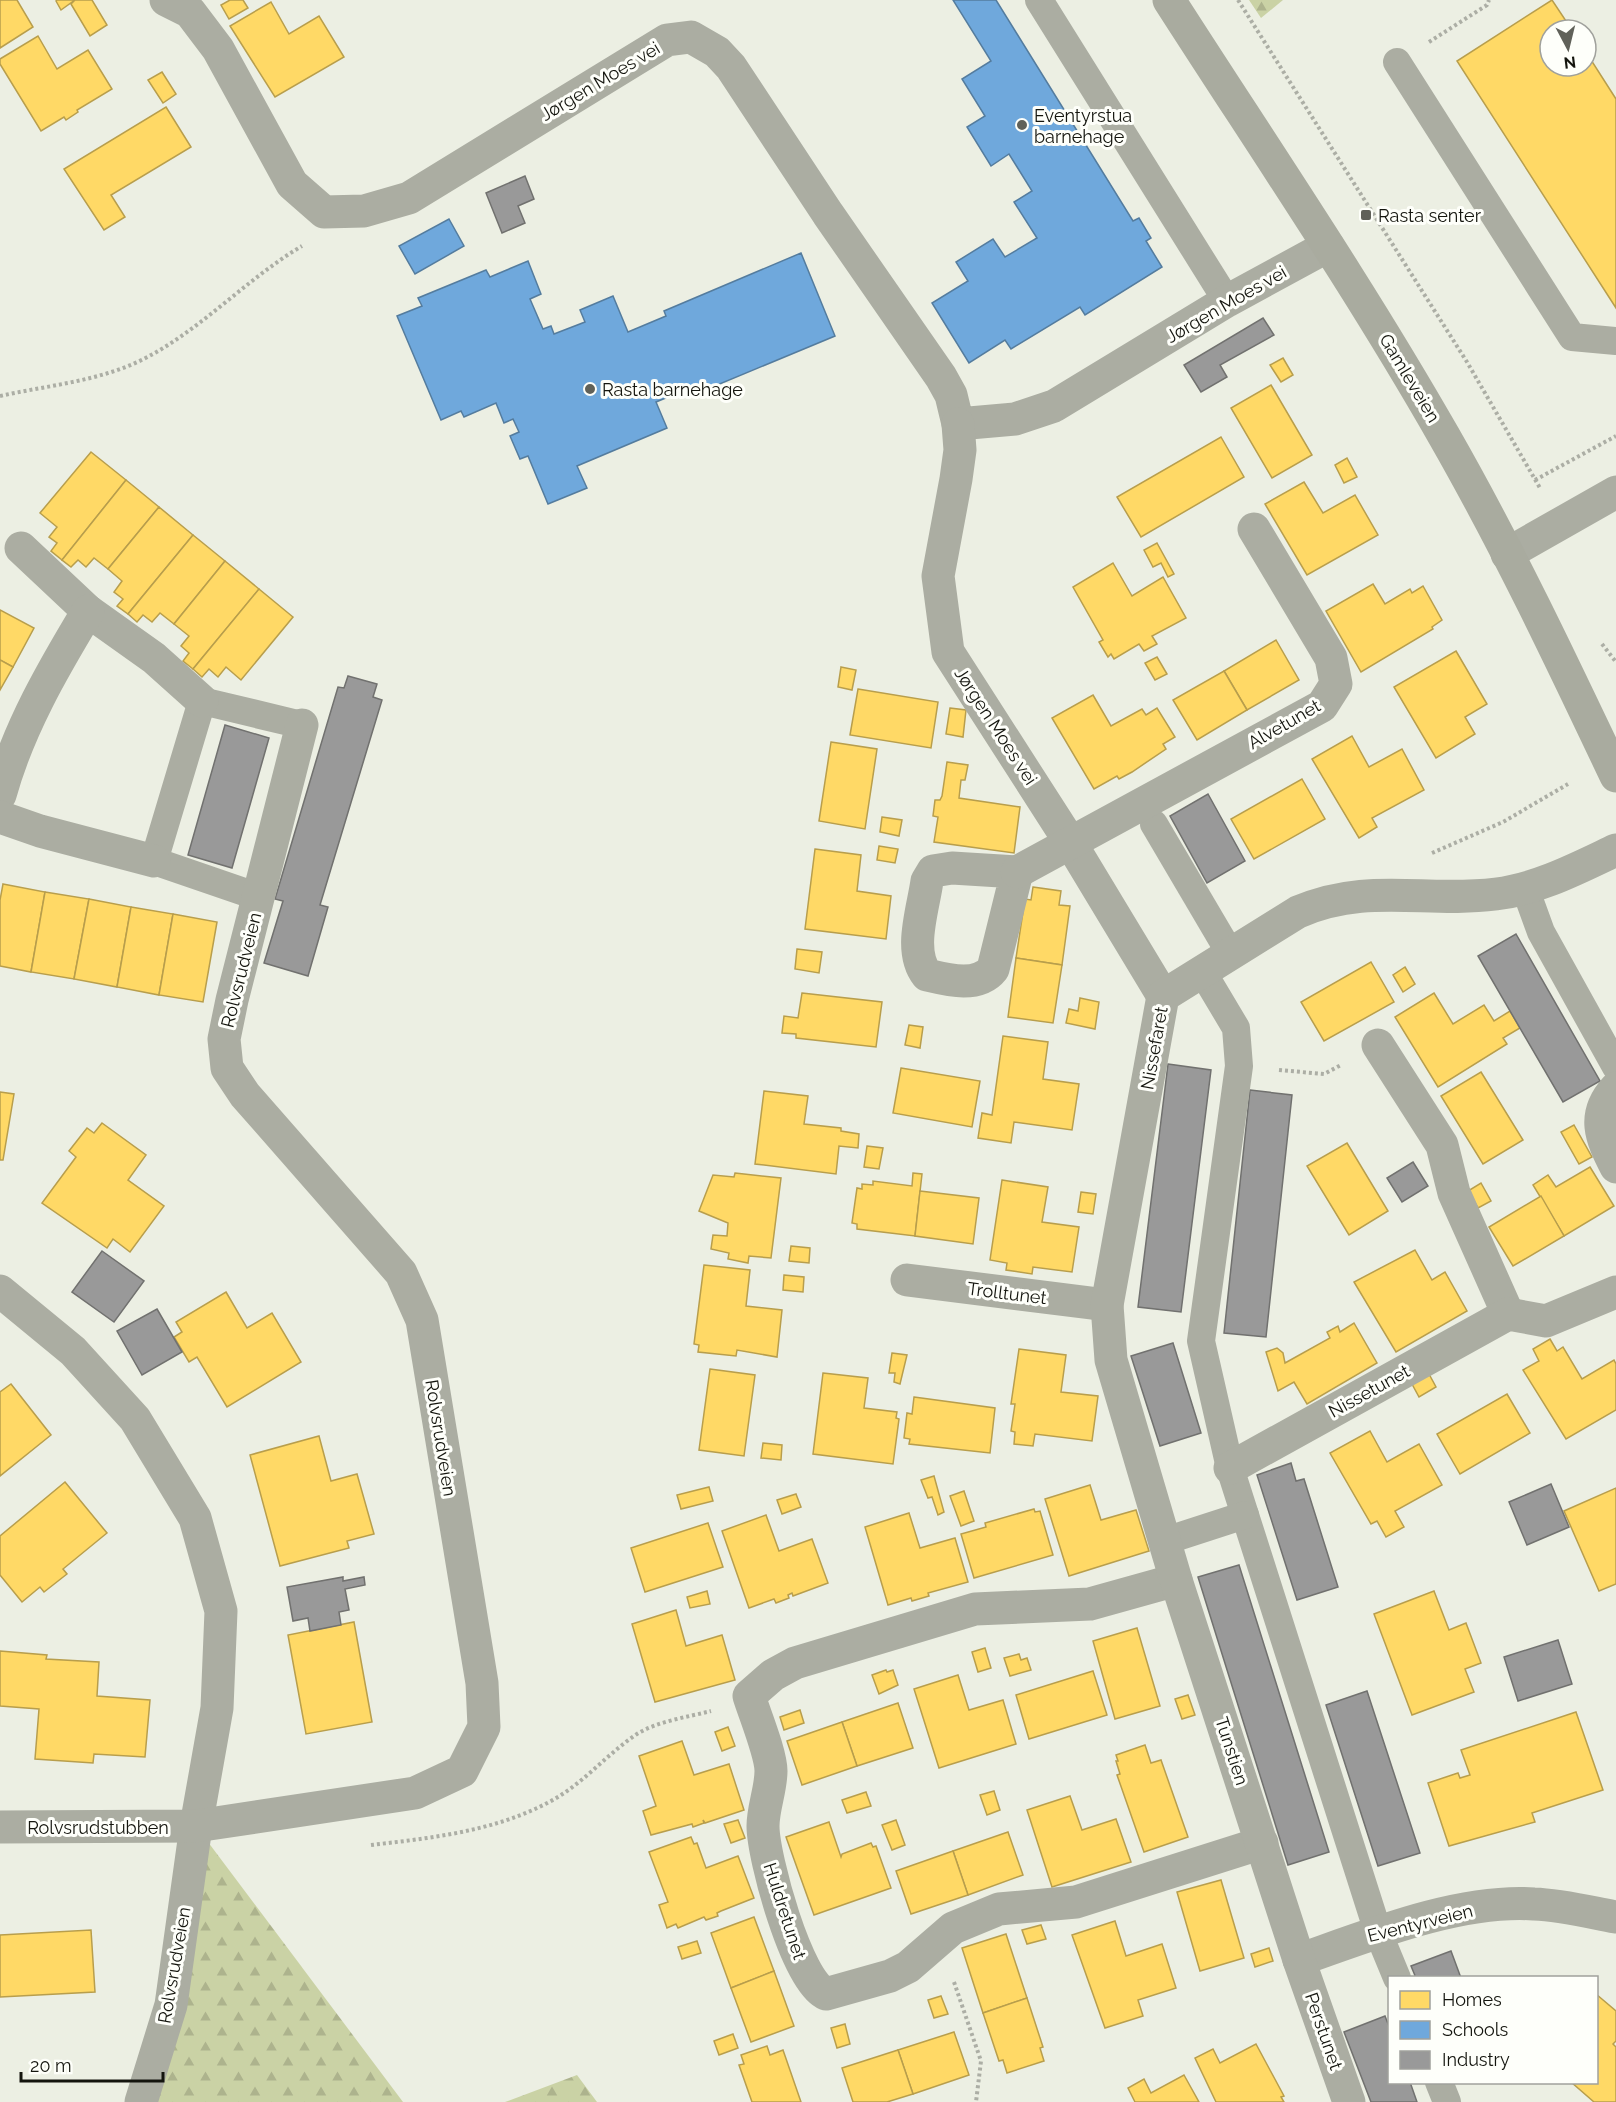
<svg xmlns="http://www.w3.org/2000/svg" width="1616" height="2102" font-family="Raleway,sans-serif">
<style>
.forest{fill:url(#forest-firs)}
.homes{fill:#ffd966;stroke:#b89e4c;stroke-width:1.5}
.schools{fill:#6fa8dc;stroke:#547c9e;stroke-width:1.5}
.industry{fill:#999;stroke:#71716f;stroke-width:1.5}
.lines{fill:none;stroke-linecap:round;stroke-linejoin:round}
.path{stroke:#acaea5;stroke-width:4;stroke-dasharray:3 3;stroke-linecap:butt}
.service{stroke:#abada2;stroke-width:28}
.minor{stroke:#abada2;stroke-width:33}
.secondary{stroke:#a9ab9f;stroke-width:33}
.poi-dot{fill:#606159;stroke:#fefffa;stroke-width:2}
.labels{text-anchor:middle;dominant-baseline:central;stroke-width:6;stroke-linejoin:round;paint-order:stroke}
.street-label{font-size:18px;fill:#14150e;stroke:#fefffa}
.poi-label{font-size:18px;fill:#14150e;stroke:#fefffa;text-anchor:start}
</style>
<defs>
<pattern id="forest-firs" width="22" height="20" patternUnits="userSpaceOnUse" patternTransform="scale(1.5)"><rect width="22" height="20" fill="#cad2a5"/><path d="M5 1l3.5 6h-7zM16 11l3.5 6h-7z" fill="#adb38d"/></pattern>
</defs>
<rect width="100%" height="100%" fill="#ecefe3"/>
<!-- forest -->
<g class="forest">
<polygon points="1249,0 1283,0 1261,18"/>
<polygon points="196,1826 403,2102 141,2102"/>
<polygon points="577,2075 597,2102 505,2102"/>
</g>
<!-- homes -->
<g class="homes">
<polygon points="0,0 17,0 33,27 0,48"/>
<polygon points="75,0 61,10 56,1 57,0"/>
<polygon points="75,0 92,0 107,25 90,36 71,4"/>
<polygon points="230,0 243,0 248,8 229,19 221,5"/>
<polygon points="1552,0 1572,30 1550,30 1550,66 1586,66 1586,52 1616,99 1616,308 1457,61"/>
<polygon points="271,2 289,34 319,16 344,57 275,97 230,26"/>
<polygon points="38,36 57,69 88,50 112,89 77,110 78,112 66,120 64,117 41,131 0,64 0,59"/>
<polygon points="162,72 176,94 163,103 148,80"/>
<polygon points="166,107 191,147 111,195 125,217 104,230 64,169"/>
<polygon points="1283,358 1293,375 1281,382 1270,365"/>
<polygon points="1271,385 1312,455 1272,478 1231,408"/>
<polygon points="1221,437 1244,477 1141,537 1117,497"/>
<polygon points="91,452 126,480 62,560 51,551 57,543 49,537 57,527 40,513"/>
<polygon points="1347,458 1357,477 1344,483 1335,465"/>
<polygon points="126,480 159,507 108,569 94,558 86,567 78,560 71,567 62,560"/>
<polygon points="1304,482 1323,513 1355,495 1378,535 1307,575 1265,504"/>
<polygon points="159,507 193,535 128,614 117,606 123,599 114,592 122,581 108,569"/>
<polygon points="193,535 225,561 174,624 160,613 152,622 143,615 137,622 128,614"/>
<polygon points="1157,543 1174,574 1168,577 1161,563 1153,567 1144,550"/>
<polygon points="225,561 259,589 193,669 183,661 189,653 181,646 189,636 174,624"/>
<polygon points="1113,563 1132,596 1163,577 1186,618 1152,636 1157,644 1144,651 1139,644 1114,659 1111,654 1108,657 1099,642 1103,640 1073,587"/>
<polygon points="1373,584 1385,604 1410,589 1412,593 1423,586 1442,620 1432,627 1433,629 1361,672 1326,611"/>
<polygon points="259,589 293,617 241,680 226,667 218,677 209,669 202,677 193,669"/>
<polygon points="0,610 34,628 13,667 0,660"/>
<polygon points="1276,640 1299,680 1247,710 1224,671"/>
<polygon points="1456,651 1487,704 1465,717 1475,734 1436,758 1394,687"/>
<polygon points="1157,657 1167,674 1155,680 1145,663"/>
<polygon points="0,660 13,667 0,690"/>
<polygon points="841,667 856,670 852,690 838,687"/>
<polygon points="1224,671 1247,710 1197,740 1173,700"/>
<polygon points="858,689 938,702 931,748 850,735"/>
<polygon points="1093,695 1111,726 1142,709 1146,715 1157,708 1175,737 1163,744 1166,749 1132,772 1119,779 1117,776 1094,789 1052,718"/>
<polygon points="950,708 966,710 963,737 946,734"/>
<polygon points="1352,736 1369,767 1402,749 1424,790 1372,818 1377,827 1359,838 1312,759"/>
<polygon points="831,742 877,749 865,829 819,821"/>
<polygon points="947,762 968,765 965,780 961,780 959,798 1020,807 1014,853 934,842 938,817 933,816 935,800 940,800 942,796"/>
<polygon points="1302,779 1325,819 1254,859 1231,819"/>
<polygon points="882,817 902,820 899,836 880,832"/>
<polygon points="879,846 898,849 895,863 877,860"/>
<polygon points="815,849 861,855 857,891 891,896 886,939 805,929"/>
<polygon points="3,884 45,892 31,972 0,966 0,900"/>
<polygon points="1033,887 1061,891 1059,905 1070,906 1062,965 1016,958 1025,899 1031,900"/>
<polygon points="45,892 89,899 74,979 31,972"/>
<polygon points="89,899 131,907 117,987 74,979"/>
<polygon points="131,907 173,914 159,995 117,987"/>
<polygon points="173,914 217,922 203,1002 159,995"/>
<polygon points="797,949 822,952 819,973 795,969"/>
<polygon points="1016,958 1062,965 1053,1023 1008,1017"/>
<polygon points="1371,962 1394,1002 1324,1041 1301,1002"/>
<polygon points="1405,967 1415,984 1403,992 1393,975"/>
<polygon points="802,993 882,1002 876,1047 796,1038 796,1034 782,1033 784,1016 798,1018"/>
<polygon points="1434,993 1453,1024 1484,1005 1494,1021 1510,1011 1520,1028 1503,1038 1507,1044 1438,1087 1395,1017"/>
<polygon points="1080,998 1099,1002 1095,1029 1066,1023 1069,1009 1078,1011"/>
<polygon points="909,1025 923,1027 920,1048 905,1045"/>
<polygon points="1003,1036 1048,1042 1043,1079 1079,1084 1072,1130 1014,1122 1011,1143 978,1138 982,1113 992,1115"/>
<polygon points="901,1068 980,1081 972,1127 893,1113"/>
<polygon points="1481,1072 1523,1140 1483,1164 1441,1096"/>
<polygon points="764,1091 808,1096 804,1124 841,1128 841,1131 859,1134 858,1148 839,1146 836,1174 755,1164"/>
<polygon points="0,1092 14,1094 3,1160 0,1160"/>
<polygon points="102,1123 146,1155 128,1180 164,1206 130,1252 113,1239 107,1248 42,1203 76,1157 69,1151 87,1128 94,1133"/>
<polygon points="1574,1125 1592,1157 1579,1164 1561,1132"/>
<polygon points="1347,1143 1388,1211 1349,1235 1307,1166"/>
<polygon points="867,1146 883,1148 879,1169 864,1167"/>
<polygon points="1590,1167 1614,1206 1564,1236 1533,1185 1548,1175 1556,1187"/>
<polygon points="735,1173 781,1178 771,1258 749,1256 748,1263 728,1259 729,1253 711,1249 713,1235 727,1236 728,1223 699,1211 713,1175 734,1177"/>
<polygon points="913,1173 922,1174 915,1236 857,1229 857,1224 852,1223 857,1188 862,1189 862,1184 873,1185 873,1181 912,1186"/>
<polygon points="1002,1180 1048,1187 1042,1222 1079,1227 1072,1272 1033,1267 1032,1274 1006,1270 1007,1263 990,1260"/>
<polygon points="1481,1183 1491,1201 1478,1208 1468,1191"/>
<polygon points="920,1191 979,1198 973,1244 915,1236"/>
<polygon points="1081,1192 1096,1194 1093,1214 1078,1212"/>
<polygon points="1541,1196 1564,1236 1513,1266 1489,1227"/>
<polygon points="791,1246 810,1248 809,1263 789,1261"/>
<polygon points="1415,1250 1432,1280 1445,1272 1467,1311 1396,1352 1354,1282"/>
<polygon points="704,1265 750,1270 746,1306 782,1310 777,1357 737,1350 736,1356 698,1352 699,1345 694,1344"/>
<polygon points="784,1275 804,1277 803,1292 783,1290"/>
<polygon points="226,1292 247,1328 272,1313 301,1362 227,1407 197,1357 189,1362 174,1337 182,1332 176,1322"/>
<polygon points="1354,1323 1377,1363 1307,1404 1294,1382 1278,1391 1266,1352 1277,1348 1283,1353 1285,1363 1330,1338 1327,1332 1338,1326 1340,1332"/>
<polygon points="1550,1339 1557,1351 1563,1347 1582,1379 1614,1360 1616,1364 1616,1410 1566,1439 1523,1370 1539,1361 1533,1349"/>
<polygon points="1019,1349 1066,1355 1061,1392 1098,1396 1092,1441 1035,1434 1033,1446 1014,1444 1015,1432 1011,1431 1015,1404 1011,1404"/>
<polygon points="892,1353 907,1355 900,1384 894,1382 895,1373 889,1373"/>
<polygon points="710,1369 755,1375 744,1456 699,1450"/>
<polygon points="823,1373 868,1378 864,1408 897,1412 896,1418 899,1419 893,1464 813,1454"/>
<polygon points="1429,1374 1436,1387 1419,1397 1412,1384"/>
<polygon points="11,1384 51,1435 0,1476 0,1392"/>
<polygon points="1507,1394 1530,1433 1460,1474 1437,1434"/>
<polygon points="914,1397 995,1408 990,1453 909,1444 910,1439 904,1438 907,1413 912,1414"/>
<polygon points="1370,1431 1387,1462 1419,1444 1442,1485 1395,1511 1404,1527 1386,1537 1377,1521 1371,1524 1330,1453"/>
<polygon points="319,1436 331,1481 357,1474 374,1534 347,1541 349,1548 280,1566 250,1455"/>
<polygon points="763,1443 782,1445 781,1460 761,1458"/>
<polygon points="934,1476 944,1512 938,1515 932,1497 928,1498 921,1480"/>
<polygon points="65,1482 107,1533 63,1569 67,1574 44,1592 40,1587 22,1602 0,1575 0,1536"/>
<polygon points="1090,1485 1101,1520 1136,1510 1149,1551 1069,1576 1045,1499"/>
<polygon points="709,1487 713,1501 681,1509 677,1495"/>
<polygon points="1616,1488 1616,1584 1599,1591 1564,1511"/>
<polygon points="964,1491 974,1521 961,1526 950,1496"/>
<polygon points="796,1494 801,1507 782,1514 777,1500"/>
<polygon points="1034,1509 1035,1512 1040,1511 1053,1555 974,1578 961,1534 986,1527 985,1523"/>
<polygon points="909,1513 920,1548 955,1538 968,1582 928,1593 929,1596 912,1601 911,1598 888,1605 865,1527"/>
<polygon points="766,1515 779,1551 812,1539 828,1583 793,1596 792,1593 788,1595 789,1598 776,1603 774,1599 749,1608 722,1531"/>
<polygon points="708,1523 723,1567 645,1592 631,1548"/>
<polygon points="707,1591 710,1604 690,1608 687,1597"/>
<polygon points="1434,1591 1449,1630 1466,1623 1481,1663 1465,1669 1474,1692 1412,1715 1374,1614"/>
<polygon points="676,1610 686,1646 722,1635 735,1680 655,1702 632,1624"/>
<polygon points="354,1622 372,1722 306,1734 288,1635"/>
<polygon points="1137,1628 1160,1706 1115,1719 1093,1641"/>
<polygon points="985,1648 991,1668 978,1672 972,1652"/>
<polygon points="0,1651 47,1655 46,1659 99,1662 97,1696 150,1700 145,1757 94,1754 93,1763 35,1759 39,1709 0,1706"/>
<polygon points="1019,1654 1021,1660 1027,1658 1031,1670 1010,1676 1004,1658"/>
<polygon points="886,1670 887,1672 893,1670 898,1685 879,1694 872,1675"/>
<polygon points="1093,1671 1107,1715 1029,1739 1016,1695"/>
<polygon points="958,1675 969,1710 1003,1700 1016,1744 939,1768 914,1689"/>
<polygon points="1188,1695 1195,1715 1182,1719 1175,1699"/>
<polygon points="898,1703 913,1748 857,1766 842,1722"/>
<polygon points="800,1710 804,1723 784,1730 780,1717"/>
<polygon points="1576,1712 1603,1790 1532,1813 1535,1822 1449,1846 1428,1783 1458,1773 1460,1778 1470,1775 1461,1750"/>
<polygon points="842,1722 857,1766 802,1785 787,1741"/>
<polygon points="728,1727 735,1746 722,1751 715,1732"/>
<polygon points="682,1741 694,1775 729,1764 744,1810 705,1823 703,1820 704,1823 693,1827 692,1824 651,1835 643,1811 656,1806 639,1756"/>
<polygon points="1145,1745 1151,1763 1161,1760 1188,1837 1144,1852 1117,1775 1120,1774 1116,1761 1118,1761 1116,1755"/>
<polygon points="994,1791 1000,1810 987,1815 980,1795"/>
<polygon points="866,1792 871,1806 847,1813 842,1800"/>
<polygon points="1070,1796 1082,1830 1116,1819 1131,1862 1052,1887 1027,1810"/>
<polygon points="738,1820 745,1838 731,1843 724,1824"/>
<polygon points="896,1820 905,1845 892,1850 882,1825"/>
<polygon points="829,1822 841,1857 842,1854 871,1843 873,1847 876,1846 891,1888 814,1915 786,1837"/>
<polygon points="1008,1832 1023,1875 968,1895 953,1851"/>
<polygon points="691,1837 694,1844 697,1843 706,1868 738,1856 754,1898 721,1911 717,1913 718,1916 706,1920 704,1917 678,1928 676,1924 667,1928 659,1905 668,1902 649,1852"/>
<polygon points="953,1851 968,1895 911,1914 896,1871"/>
<polygon points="1221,1880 1244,1958 1200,1971 1177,1892"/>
<polygon points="754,1917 774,1971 731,1988 711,1933"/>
<polygon points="1115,1921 1126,1956 1162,1944 1176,1988 1138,2000 1143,2016 1105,2028 1072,1935"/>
<polygon points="1041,1925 1046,1939 1027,1944 1022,1930"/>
<polygon points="91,1930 95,1992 0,1997 0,1935"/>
<polygon points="1006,1934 1027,1998 983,2013 962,1948"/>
<polygon points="697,1941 701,1953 682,1959 678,1947"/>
<polygon points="1269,1948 1273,1961 1255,1967 1251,1954"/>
<polygon points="774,1971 794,2026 751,2042 731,1988"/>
<polygon points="1596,1994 1616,2011 1616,2041 1613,2044 1616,2047 1616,2102 1594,2102 1571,2082 1596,2082"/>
<polygon points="941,1996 948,2014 934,2018 928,2000"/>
<polygon points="1027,1998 1043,2047 1040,2048 1044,2061 1007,2073 1003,2060 999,2061 983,2013"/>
<polygon points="845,2024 850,2044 837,2048 831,2028"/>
<polygon points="954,2032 969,2075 913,2094 898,2050"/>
<polygon points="733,2034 738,2048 719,2055 714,2041"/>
<polygon points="1256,2044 1284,2096 1281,2097 1284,2102 1216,2102 1195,2058 1213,2049 1220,2063"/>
<polygon points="767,2046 770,2055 783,2050 801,2102 752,2102 739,2065 744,2064 741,2055"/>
<polygon points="898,2050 913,2094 887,2102 853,2102 842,2068"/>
<polygon points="1184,2075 1199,2102 1135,2102 1128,2088 1144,2079 1151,2093"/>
</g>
<!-- schools -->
<g class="schools">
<polygon points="953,0 996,0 1133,221 1139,218 1151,238 1146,241 1162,267 1085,315 1080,307 1011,349 1005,340 969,363 932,303 968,281 956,262 993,239 1005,257 1037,238 1014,202 1032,191 1009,154 991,166 967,127 985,116 962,79 991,61"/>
<polygon points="449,219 464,246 415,274 399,246"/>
<polygon points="801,253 835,336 698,393 695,386 656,402 667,428 577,466 587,488 548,504 528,456 520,459 510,436 519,432 513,419 504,423 496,403 464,417 461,411 441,420 397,316 422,306 418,298 486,270 490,277 528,261 541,294 530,299 543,329 551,326 554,334 585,322 580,310 613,296 628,332 666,316 664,311"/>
</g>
<!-- industry -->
<g class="industry">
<polygon points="525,176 534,199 518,206 525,223 502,233 486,193"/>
<polygon points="1263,318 1274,335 1220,365 1227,377 1201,392 1184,365"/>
<polygon points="348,676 377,684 373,697 382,700 320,905 328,907 308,976 264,963 283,901 275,899 338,687 344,688"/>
<polygon points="225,725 269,738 232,868 188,855"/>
<polygon points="1208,794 1245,861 1207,883 1170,816"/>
<polygon points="1516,934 1600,1081 1563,1102 1478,956"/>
<polygon points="1168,1064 1211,1070 1181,1312 1138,1307"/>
<polygon points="1250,1090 1292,1095 1266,1337 1224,1333"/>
<polygon points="1413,1162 1428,1186 1402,1202 1387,1178"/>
<polygon points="102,1251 144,1281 114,1322 72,1292"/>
<polygon points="157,1309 182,1352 142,1375 117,1331"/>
<polygon points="1173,1343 1201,1433 1160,1446 1131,1356"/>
<polygon points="1291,1463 1296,1481 1304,1479 1338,1587 1297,1600 1257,1475"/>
<polygon points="1551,1484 1569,1527 1527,1545 1509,1502"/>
<polygon points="1239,1565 1329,1852 1288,1865 1198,1577"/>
<polygon points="343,1577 343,1581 364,1577 365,1585 345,1589 349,1610 339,1612 341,1625 310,1631 308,1618 293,1621 287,1587"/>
<polygon points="1558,1640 1572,1684 1518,1701 1504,1657"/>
<polygon points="1367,1691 1420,1853 1378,1866 1326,1705"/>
<polygon points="1451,1951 1461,1978 1416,1978 1411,1966"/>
<polygon points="1385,2016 1390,2029 1390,2082 1410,2082 1417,2102 1371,2102 1344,2032"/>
</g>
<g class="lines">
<!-- path -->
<g class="path">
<polyline points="1238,0 1467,362 1540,488"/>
<polyline points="1429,42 1487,5 1489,0"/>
<path d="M0,396c45,-10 91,-14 133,-32 63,-28 111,-84 169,-118"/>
<polyline points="1535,480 1616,436"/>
<polyline points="1602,644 1616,662"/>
<polyline points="1432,853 1503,822 1568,784"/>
<polyline points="1279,1070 1324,1074 1341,1065"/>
<path d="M371,1845c61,-7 125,-14 180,-44 33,-18 56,-47 86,-67 21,-13 51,-17 74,-23"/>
<polyline points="954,1982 981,2061 976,2102"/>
</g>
<!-- service -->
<g class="service">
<polyline points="1039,0 1227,301"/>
<polyline points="1397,62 1572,337 1616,341"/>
<polyline points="1154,824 1230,953"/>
<polyline points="1525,888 1541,932 1616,1067"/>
<polyline points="259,897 154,861 202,701 302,725"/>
<polyline points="1202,971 1236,1028 1239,1066 1201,1341 1230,1468 1378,1932 1397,1978"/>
<polyline points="1165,1541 1245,1515"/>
<polyline points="1439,2082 1447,2102"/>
</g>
<!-- minor -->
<g class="minor">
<polyline points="166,0 190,12 218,49 292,184 324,212 364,211 409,198 667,40 691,37 717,52 731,67 828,214 941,377 951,395 958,424 1015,419 1054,406 1227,301 1328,246"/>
<polyline points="958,424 960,450 956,479 938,576 948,652 1070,842 1163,996"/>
<polyline points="21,548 88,611 154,658 202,701"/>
<polyline points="1507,554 1616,492"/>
<path d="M0,795c18,-66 53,-126 88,-184"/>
<polyline points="0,817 40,831 154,861"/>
<path d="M952,868l65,4 -24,97c-15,19 -45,11 -66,6 -19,-24 -4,-65 0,-94l6,-10z"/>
<polyline points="1017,872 1322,706 1336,684 1331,658 1254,529"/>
<polyline points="1378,1045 1442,1145 1454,1193 1508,1314"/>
<path d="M1616,1088c-25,27 -15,50 0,79"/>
<polyline points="907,1280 1107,1305"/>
<polyline points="0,1291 73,1351 135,1419 195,1518 221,1611 217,1708 196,1826 171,2005 141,2102"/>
<polyline points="1230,1468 1508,1314 1546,1321 1616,1292"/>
<path d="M1176,1580l-86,24 -115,5 -180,54 -22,12 -24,21c6,19 22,58 22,75 0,18 -8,37 -8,55 0,31 34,156 63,168l64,-18 18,-9 45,-39 46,-19 77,-7 186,-59"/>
<polyline points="0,1827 196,1826 415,1793 462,1771 484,1727 482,1683 422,1320 401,1273 245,1095 227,1068 224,1039 232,1000 302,725"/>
<path d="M1299,1960c71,-25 160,-61 235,-56 27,1 55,8 82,13"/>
<path d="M1349,2102l-50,-142 -123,-380 -65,-220 -4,-55 56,-309 135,-84c69,-30 127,-9 198,-18 42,-5 82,-26 120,-44"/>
</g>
<!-- secondary -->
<path class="secondary" d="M1169,0c93,145 190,287 275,436 63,110 118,226 172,340"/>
</g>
<!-- markers -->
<g class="poi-dot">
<circle cx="1022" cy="125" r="6"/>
<rect x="1360" y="209" width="12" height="12" rx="3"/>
<circle cx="590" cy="389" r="6"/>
</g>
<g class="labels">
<!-- street labels -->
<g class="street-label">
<text transform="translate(600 81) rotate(-31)">Jørgen Moes vei</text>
<text transform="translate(1226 304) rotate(-30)">Jørgen Moes vei</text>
<text transform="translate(1410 378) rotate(59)">Gamleveien</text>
<text transform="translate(1284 724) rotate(-30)">Alvetunet</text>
<text transform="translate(996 726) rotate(57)">Jørgen Moes vei</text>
<text transform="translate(241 970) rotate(-76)">Rolvsrudveien</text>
<text transform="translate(1154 1048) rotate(-80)">Nissefaret</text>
<text transform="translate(1007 1293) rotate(7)">Trolltunet</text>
<text transform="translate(1369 1391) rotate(-29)">Nissetunet</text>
<text transform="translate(441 1438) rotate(81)">Rolvsrudveien</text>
<text transform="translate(1232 1751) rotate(72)">Tunstien</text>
<text x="98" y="1827">Rolvsrudstubben</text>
<text transform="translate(785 1911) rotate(72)">Huldretunet</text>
<text transform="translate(1420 1923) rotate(-14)">Eventyrveien</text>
<text transform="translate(174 1965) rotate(-80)">Rolvsrudveien</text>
<text transform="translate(1324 2031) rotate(71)">Perstunet</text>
</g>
<!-- poi labels -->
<g class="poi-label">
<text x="1034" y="115">Eventyrstua<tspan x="1034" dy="21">barnehage</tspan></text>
<text x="1378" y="215">Rasta senter</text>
<text x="602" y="389">Rasta barnehage</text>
</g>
</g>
<!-- legend -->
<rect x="1388" y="1976" width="210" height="108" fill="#fefffa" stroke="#a0a19c" stroke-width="1.5"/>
<rect x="1400" y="1991" width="30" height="18" fill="#ffd966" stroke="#a0a19c" stroke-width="1.5"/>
<text x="1442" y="2006" font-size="18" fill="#14150e">Homes</text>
<rect x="1400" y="2021" width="30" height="18" fill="#6fa8dc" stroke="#a0a19c" stroke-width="1.5"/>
<text x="1442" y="2036" font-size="18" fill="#14150e">Schools</text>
<rect x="1400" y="2051" width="30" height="18" fill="#999999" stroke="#a0a19c" stroke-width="1.5"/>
<text x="1442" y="2066" font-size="18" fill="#14150e">Industry</text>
<!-- north arrow -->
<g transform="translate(1568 48) rotate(173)"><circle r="28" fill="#fefffa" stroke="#a0a19c" stroke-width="1.5"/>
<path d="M0-4.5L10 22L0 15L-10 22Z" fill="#606159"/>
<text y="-9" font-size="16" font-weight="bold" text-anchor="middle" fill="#14150e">N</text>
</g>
<!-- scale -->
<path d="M21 2072v9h142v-9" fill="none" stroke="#14150e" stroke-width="3"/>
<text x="30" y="2072" font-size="18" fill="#14150e" stroke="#fefffa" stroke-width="4.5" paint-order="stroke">20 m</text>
</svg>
